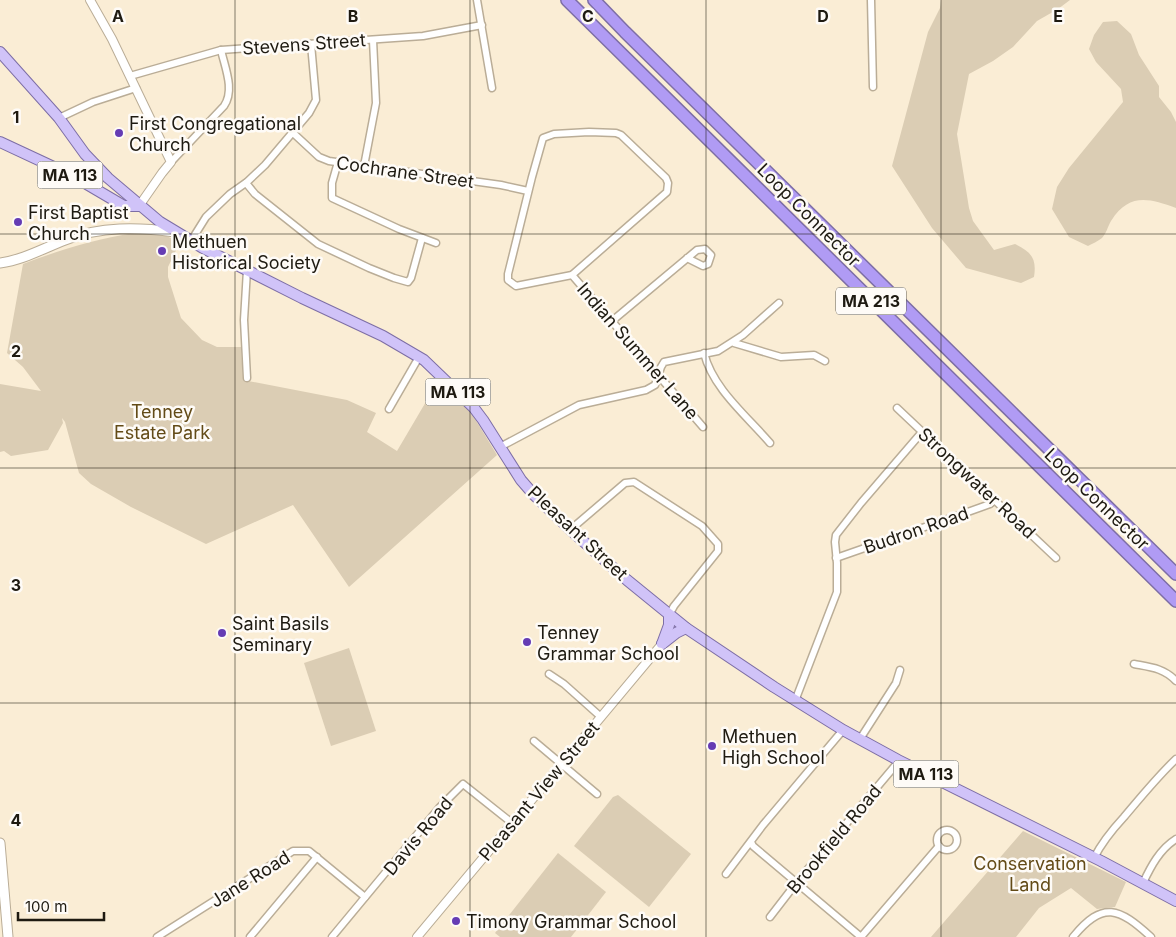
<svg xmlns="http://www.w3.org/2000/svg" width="1176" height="937" font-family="Inter,sans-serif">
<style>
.green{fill:#dbcdb4}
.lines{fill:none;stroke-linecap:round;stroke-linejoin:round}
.minor-casing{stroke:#baad97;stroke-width:9}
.tertiary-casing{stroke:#baad97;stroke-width:10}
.secondary-casing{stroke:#baad97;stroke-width:11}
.primary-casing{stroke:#7d6ea5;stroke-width:12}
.motorway-casing{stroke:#7d6ea5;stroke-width:14}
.minor{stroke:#fff;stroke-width:6}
.tertiary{stroke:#fff;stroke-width:8}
.secondary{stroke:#fff;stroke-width:9}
.primary{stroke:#d0c3f8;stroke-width:10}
.motorway{stroke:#b09bf4;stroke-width:11}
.grid{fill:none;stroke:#1e1a11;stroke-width:1;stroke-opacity:0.55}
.poi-dot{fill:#653cb4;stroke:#fefbf7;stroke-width:2}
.labels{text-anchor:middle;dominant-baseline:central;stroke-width:5;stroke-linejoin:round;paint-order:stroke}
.shield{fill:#fefbf7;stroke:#615e56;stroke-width:1}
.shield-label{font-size:16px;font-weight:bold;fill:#1e1a11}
.street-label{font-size:18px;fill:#1e1a11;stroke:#fefbf7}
.poi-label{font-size:18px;fill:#1e1a11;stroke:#fefbf7;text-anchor:start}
.park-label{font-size:18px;fill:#634b17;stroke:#fefbf7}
.grid-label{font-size:16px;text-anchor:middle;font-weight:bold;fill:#1e1a11;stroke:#fefbf7;stroke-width:5;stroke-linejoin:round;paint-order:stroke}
</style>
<rect width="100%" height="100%" fill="#faedd5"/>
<!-- green -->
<g class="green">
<path d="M941,0h129l-12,9 -21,12 -24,26 -20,14 -24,13 -12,60 12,74 4,13 21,29 21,-6c16,8 22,14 19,33l-13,6 -55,-15 -34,-40 -40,-62 36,-134 12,-24z"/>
<path d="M1117,21l14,13 8,21 20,31v11l12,15 5,10v86c-28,-10 -47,-15 -65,13 -3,5 -5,13 -9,17 -4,3 -10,6 -14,8l-19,-9 -17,-28 5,-22 12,-19 54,-66 -2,-13 -25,-27 -7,-13 5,-14 9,-13z"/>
<path d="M134,233l30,2 16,7 -12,25v10l13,41 21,22 15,7h24l2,33 104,20 29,13 -9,19 30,19 40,-68 32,26 28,46 -148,132 -56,-82 -87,39 -75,-37 -40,-23 -12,-11 -14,-51 -3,-4 1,5 -15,27 -37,6 -7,-5 -4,1v-68l41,7 -18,-24 -16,-14 16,-89c37,-14 72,-25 111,-31z"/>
<polygon points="349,648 376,731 331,746 304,663"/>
<polygon points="618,795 691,854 649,907 574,846 613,797"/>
<polygon points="1023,831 1126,882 1115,907 1097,909 1071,888 1039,908 1016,937 931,937"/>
<polygon points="558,853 606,892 571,937 500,937 495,933"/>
</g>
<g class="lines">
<!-- minor casing -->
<g class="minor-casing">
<g id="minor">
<polyline points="477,0 492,88"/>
<polyline points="871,0 873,87"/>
<polyline points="130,76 221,50 423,36 482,25"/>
<polyline points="59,118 93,102 136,88"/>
<polyline points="292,132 319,157 329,161 501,185 528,191"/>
<polygon points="589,132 616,133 621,135 666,178 668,183 667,192 572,275 516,286 508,280 508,274 532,177 543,138 554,134"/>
<path d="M171,162l53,-56c11,-16 1,-38 -3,-56"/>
<polyline points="338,162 332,183 332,198 399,229 436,243"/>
<polyline points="364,166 376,103 373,40"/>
<polyline points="246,183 255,194 318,244 369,268 394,278 408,282 411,278 422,238"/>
<polyline points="191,241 206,217 230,194 247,182 265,165 309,113 316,100 311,44"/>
<polyline points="572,275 703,427"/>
<polyline points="612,321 697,250 705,249 711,255 708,264 703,266 687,258"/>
<polyline points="734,343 781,357 814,355 825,361"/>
<path d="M704,353c9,36 43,63 66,90"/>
<polyline points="247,378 244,320 247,270"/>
<polyline points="897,408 1056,558"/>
<polyline points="389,409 419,357"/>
<polyline points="500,447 579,405 646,390 655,385 661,367 664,362 718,351 743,335 779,303"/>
<polyline points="570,530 625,483 634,482 702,526 718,544 718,551 674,606 669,615"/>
<polyline points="836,558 965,513 990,504 995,500"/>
<path d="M1134,664c16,3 30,4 42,17"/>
<polyline points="549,674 564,684 601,717"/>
<polyline points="795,701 837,592 837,563 835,542 836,535 861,503 922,432"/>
<polyline points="860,739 896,683 900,670"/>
<polyline points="534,741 597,794"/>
<circle cx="947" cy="840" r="10"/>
<polyline points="751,842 753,846 861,937 939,846"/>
<path d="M1094,858c8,-16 18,-28 30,-41 17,-20 33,-40 52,-58"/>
<polyline points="726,874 763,825 843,730"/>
<path d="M1143,883c8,-17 17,-34 33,-44"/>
<polyline points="770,917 797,882 899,761"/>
<polyline points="157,937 293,851 309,851 365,897"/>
<polyline points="250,937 317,857"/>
<polyline points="332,937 439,808 463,784 512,823"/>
<path d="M1073,937c30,-37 46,-29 78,0"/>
</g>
</g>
<!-- tertiary casing -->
<g class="tertiary-casing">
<g id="tertiary">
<polyline points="90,0 112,39 171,162 162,173 139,206"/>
<polyline points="417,937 662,644"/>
</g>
</g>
<!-- secondary casing -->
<g class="secondary-casing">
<g id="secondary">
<path d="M0,263c23,-3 44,-15 65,-23 36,-14 73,-13 110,-8"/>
<polyline points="0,843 8,937"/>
</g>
</g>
<!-- primary casing -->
<g class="primary-casing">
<g id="primary">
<polyline points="0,52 59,118 85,154 108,178 160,222 203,248 302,298 383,336 424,360 474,408 483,420 521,480 534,495 575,534 627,580 686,628 774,687 843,730 898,760 1101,861 1176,901"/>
<polyline points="0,142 73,176 124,206 139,206"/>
<polyline points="662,644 669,625 669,615"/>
<polyline points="662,644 676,633 686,628"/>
</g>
</g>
<!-- motorway casing -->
<g class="motorway-casing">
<g id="motorway">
<polyline points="567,0 1176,601"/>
<polyline points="594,0 625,32 1176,574"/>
</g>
</g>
<!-- minor -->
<use href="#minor" class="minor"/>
<!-- tertiary -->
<use href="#tertiary" class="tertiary"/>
<!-- secondary -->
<use href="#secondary" class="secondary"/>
<!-- primary -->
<use href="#primary" class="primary"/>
<!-- motorway -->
<use href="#motorway" class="motorway"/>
</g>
<!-- grid -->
<path class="grid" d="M235,0v937M470,0v937M706,0v937M941,0v937M0,234h1176M0,468h1176M0,703h1176"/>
<!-- markers -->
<g class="poi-dot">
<circle cx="119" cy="133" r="5"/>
<circle cx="18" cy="222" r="5"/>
<circle cx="162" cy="251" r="5"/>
<circle cx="222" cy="633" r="5"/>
<circle cx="527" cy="642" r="5"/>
<circle cx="712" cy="746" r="5"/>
<circle cx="456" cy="921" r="5"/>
</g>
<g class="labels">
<!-- shield labels -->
<g class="shield">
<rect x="37.5" y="161.5" width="65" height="27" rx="4"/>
<rect x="836" y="287.5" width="70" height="27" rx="4"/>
<rect x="425.5" y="378.5" width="65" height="27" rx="4"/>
<rect x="893.5" y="760.5" width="65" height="27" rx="4"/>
</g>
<g class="shield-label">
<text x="70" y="175">MA 113</text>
<text x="871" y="301">MA 213</text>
<text x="458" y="392">MA 113</text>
<text x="926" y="774">MA 113</text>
</g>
<!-- street labels -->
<g class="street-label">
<text transform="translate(304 44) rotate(-4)">Stevens Street</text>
<text transform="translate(405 172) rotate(8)">Cochrane Street</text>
<text transform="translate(809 215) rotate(45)">Loop Connector</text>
<text transform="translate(638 351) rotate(49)">Indian Summer Lane</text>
<text transform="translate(977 483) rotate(43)">Strongwater Road</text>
<text transform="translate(1097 499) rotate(44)">Loop Connector</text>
<text transform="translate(916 530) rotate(-19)">Budron Road</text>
<text transform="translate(578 533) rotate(43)">Pleasant Street</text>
<text transform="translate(539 791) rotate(-50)">Pleasant View Street</text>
<text transform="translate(418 836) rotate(-50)">Davis Road</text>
<text transform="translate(834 839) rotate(-50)">Brookfield Road</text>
<text transform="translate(250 879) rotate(-32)">Jane Road</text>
</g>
<!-- poi labels -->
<g class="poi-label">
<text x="129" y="123">First Congregational<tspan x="129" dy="21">Church</tspan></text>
<text x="28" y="212">First Baptist<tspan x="28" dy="21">Church</tspan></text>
<text x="172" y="241">Methuen<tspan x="172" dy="21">Historical Society</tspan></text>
<text x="232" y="623">Saint Basils<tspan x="232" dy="21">Seminary</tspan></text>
<text x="537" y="632">Tenney<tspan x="537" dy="21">Grammar School</tspan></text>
<text x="722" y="736">Methuen<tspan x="722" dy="21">High School</tspan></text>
<text x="466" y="921">Timony Grammar School</text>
</g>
<!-- park labels -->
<g class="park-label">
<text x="162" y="411">Tenney<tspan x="162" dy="21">Estate Park</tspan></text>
<text x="1030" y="863">Conservation<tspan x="1030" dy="21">Land</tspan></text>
</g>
</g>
<g class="grid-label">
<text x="118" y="22">A</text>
<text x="353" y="22">B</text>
<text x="588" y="22">C</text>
<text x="823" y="22">D</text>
<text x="1058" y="22">E</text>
<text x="16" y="123">1</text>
<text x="16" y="357">2</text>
<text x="16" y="591">3</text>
<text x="16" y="826">4</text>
</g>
<!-- scale -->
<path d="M18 912v8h86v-8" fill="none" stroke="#1e1a11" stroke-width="2.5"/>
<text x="25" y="912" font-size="15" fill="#1e1a11" stroke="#fefbf7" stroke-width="4" paint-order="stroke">100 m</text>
</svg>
